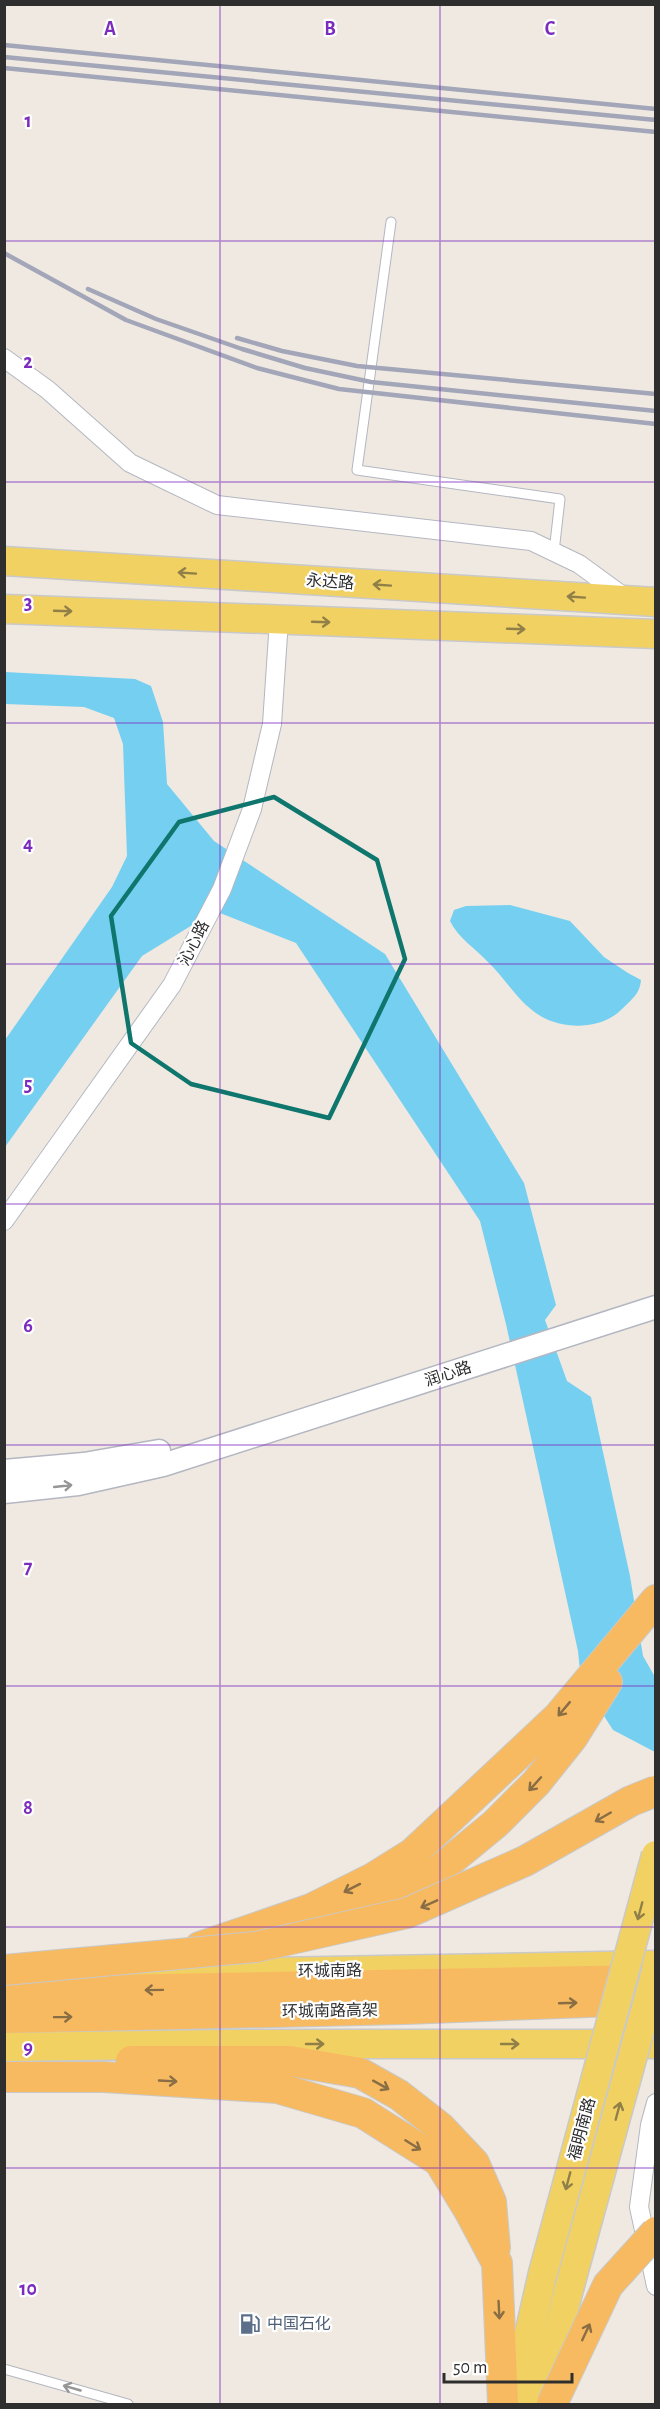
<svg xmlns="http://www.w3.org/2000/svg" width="660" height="2409" font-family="'Alegreya Sans','Noto Sans SC',sans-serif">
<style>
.water{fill:#75cff0}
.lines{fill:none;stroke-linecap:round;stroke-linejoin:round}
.service-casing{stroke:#b4b7c1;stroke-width:11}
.minor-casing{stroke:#b4b7c1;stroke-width:20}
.tertiary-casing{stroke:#b4b7c1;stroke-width:25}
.primary-casing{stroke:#c9c9c9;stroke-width:31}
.trunk-casing{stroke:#c9c9c9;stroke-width:32}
.service{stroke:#fff;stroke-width:9}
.minor{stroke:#fff;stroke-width:18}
.tertiary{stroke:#fff;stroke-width:22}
.primary{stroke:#f2d163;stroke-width:28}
.trunk{stroke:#f8ba60;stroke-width:30}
.rail{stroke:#a3a6b8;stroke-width:4.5}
.primary-bridge-casing{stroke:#c9c9c9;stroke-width:31;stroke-linecap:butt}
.trunk-bridge-casing{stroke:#c9c9c9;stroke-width:32;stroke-linecap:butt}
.primary-bridge{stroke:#f2d163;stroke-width:28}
.trunk-bridge{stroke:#f8ba60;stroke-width:30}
.oneway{stroke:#908048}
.oneway2{stroke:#969696}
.oneway3{stroke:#896d44}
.marked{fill:none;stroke:#0f766e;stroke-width:4.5;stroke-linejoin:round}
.grid{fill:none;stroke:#7b2cbf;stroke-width:1.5;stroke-opacity:0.55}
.labels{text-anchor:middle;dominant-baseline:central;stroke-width:4.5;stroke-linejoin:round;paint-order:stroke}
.street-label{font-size:16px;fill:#2e2e2e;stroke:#fff}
.service-label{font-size:16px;fill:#4e5e75;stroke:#fff;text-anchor:start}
.grid-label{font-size:20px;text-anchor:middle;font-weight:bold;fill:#7b2cbf;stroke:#fff;stroke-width:4.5;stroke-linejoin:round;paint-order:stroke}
</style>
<rect width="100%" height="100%" fill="#efe9e1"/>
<!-- water -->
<g class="water">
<polygon points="5,672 135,679 151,686 163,722 167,784 214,841 385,954 524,1183 556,1305 545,1320 567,1381 591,1397 630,1576 643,1656 655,1677 655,1752 613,1730 581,1680 578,1651 506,1324 480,1221 296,943 215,911 142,956 5,1147 5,1040 112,887 127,856 123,744 114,718 84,707 5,704"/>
<path d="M510,905l60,16 34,36 24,16 13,7c-1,14 -9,19 -19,29 -22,23 -67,21 -90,1 -17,-13 -28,-33 -44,-48 -12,-13 -30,-24 -38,-41l4,-11 12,-4z"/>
</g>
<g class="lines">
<!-- service casing -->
<g class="service-casing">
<g id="service">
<polyline points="391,222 357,470 560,499 554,552"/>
<polyline points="4,2369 128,2404"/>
</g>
</g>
<!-- minor casing -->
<g class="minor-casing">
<g id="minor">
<polyline points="4,358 48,390 130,463 217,505 531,541 579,564 627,599"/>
<polyline points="4,1221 172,985 222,889 252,809 272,724 279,620"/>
<polyline points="656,2103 650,2125 639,2207 656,2286"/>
</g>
</g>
<!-- tertiary casing -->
<g class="tertiary-casing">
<g id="tertiary">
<polyline points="4,1471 84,1464 159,1451"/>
<polyline points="4,1492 78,1484 163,1465 656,1307"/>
</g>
</g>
<!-- primary casing -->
<g class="primary-casing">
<g id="primary">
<polyline points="4,561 656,602"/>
<polyline points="4,609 656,634"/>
<polyline points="133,1969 270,1972 656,1965"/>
<polyline points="4,2047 225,2044 656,2044"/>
<polyline points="513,2404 543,2273"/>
<polyline points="540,2404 569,2289"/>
</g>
</g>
<!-- trunk casing -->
<g class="trunk-casing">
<g id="trunk">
<polyline points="325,1925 439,1870 495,1824 536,1783 572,1738 607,1682"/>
<polyline points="200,1947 311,1909 373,1878 413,1853 558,1717 656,1600"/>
<polyline points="4,1992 643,1980"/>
<polyline points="4,2018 405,2009 643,2000"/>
<polyline points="131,2061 290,2061 360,2073 399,2095 440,2127 474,2163 491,2202 495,2248"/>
<polyline points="4,2077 104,2077 277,2088 363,2113 439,2161 470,2212 497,2263 503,2404"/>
</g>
</g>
<!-- service -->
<use href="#service" class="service"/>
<!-- minor -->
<use href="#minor" class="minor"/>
<!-- tertiary -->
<use href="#tertiary" class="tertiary"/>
<!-- primary -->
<use href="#primary" class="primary"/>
<!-- trunk -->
<use href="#trunk" class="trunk"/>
<!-- rail -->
<g class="rail">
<polyline points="4,45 656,109"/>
<polyline points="4,57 656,120"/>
<polyline points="4,68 656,132"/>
<polyline points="4,253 126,320 257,368 339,389 656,424"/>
<polyline points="88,289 156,319 242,349 305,368 371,382 656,411"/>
<polyline points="237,338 282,351 357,366 656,394"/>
</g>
<!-- primary-bridge casing -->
<g class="primary-bridge-casing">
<g id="primary-bridge">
<polyline points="543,2273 656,1855"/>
<polyline points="569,2289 656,1971"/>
</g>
</g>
<!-- trunk-bridge casing -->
<g class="trunk-bridge-casing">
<g id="trunk-bridge">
<polyline points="4,1970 256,1947 407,1913 525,1861 631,1801 656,1791"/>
<polyline points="552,2404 608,2285 656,2232"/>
</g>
</g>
<!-- primary-bridge -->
<use href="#primary-bridge" class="primary-bridge"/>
<!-- trunk-bridge -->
<use href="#trunk-bridge" class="trunk-bridge"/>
</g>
<!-- one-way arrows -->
<defs><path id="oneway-shaft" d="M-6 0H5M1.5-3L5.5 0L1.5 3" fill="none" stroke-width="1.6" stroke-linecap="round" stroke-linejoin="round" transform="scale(1.5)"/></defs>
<g class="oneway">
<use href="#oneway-shaft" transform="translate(187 573) rotate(-176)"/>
<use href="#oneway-shaft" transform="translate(382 585) rotate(-176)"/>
<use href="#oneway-shaft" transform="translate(576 597) rotate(-176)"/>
<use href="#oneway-shaft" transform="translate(63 611) rotate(2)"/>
<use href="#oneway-shaft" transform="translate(321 622) rotate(2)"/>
<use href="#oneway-shaft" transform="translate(516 629) rotate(2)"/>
<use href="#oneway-shaft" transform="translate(640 1911) rotate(105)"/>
<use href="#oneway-shaft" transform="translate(315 2044)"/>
<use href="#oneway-shaft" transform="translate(510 2044)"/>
<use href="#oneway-shaft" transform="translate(618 2111) rotate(-75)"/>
<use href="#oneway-shaft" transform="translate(568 2181) rotate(105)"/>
</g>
<g class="oneway2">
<use href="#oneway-shaft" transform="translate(63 1486) rotate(-6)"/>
<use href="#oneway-shaft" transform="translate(72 2388) rotate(-164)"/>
</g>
<g class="oneway3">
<use href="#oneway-shaft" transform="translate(564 1709) rotate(130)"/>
<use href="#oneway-shaft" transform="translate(535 1784) rotate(132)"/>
<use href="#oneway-shaft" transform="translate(603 1817) rotate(150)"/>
<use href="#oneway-shaft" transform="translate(352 1888) rotate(153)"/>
<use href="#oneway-shaft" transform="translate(429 1904) rotate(156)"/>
<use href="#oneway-shaft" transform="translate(154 1990) rotate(179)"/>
<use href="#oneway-shaft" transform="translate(568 2003) rotate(-2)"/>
<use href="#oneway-shaft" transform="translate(63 2017) rotate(-1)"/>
<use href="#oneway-shaft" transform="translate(168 2081) rotate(3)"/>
<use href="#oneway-shaft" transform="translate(381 2085) rotate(29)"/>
<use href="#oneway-shaft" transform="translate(413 2145) rotate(32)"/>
<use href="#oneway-shaft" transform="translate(499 2310) rotate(87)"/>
<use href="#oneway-shaft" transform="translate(586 2332) rotate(-65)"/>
</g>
<!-- marked area -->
<path class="marked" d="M274,797l103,63 28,99 -76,159 -138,-34 -60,-41 -20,-127 68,-94z"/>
<!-- grid -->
<path class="grid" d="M220,4v2400M440,4v2400M4,241h652M4,482h652M4,723h652M4,964h652M4,1204h652M4,1445h652M4,1686h652M4,1927h652M4,2168h652"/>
<!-- icons -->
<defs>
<g id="fuel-bare" transform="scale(1.62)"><path d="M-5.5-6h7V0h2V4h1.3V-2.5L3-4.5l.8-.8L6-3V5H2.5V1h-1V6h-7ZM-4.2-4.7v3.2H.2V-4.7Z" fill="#5c6f8a" stroke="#fff" stroke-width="2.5" paint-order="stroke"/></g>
</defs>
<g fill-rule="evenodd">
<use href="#fuel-bare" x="250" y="2324"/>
</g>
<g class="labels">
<!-- street labels -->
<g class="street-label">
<text transform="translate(330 582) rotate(4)">永达路</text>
<text transform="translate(194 943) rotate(-63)">沁心路</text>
<text transform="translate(448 1374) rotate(-18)">润心路</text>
<text transform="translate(330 1971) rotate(-1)">环城南路</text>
<text transform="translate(330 2011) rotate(-1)">环城南路高架</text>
<text transform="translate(582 2129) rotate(-75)">福明南路</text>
</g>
<!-- service labels -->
<g class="service-label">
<text x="267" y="2324">中国石化</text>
</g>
</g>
<g class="grid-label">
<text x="110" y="35">A</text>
<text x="330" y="35">B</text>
<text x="550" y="35">C</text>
<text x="28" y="127">1</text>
<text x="28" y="368">2</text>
<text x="28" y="609">3</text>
<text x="28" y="850">4</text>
<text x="28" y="1091">5</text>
<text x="28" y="1332">6</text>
<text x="28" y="1573">7</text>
<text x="28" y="1814">8</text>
<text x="28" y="2054">9</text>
<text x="28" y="2295">10</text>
</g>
<!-- border -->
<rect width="660" height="2409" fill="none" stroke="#2e2e2e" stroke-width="12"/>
<!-- scale -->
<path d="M444 2373v9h128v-9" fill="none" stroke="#2e2e2e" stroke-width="3"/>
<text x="453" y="2373" font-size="18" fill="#2e2e2e" stroke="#ffffff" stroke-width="4.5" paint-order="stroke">50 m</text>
</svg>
